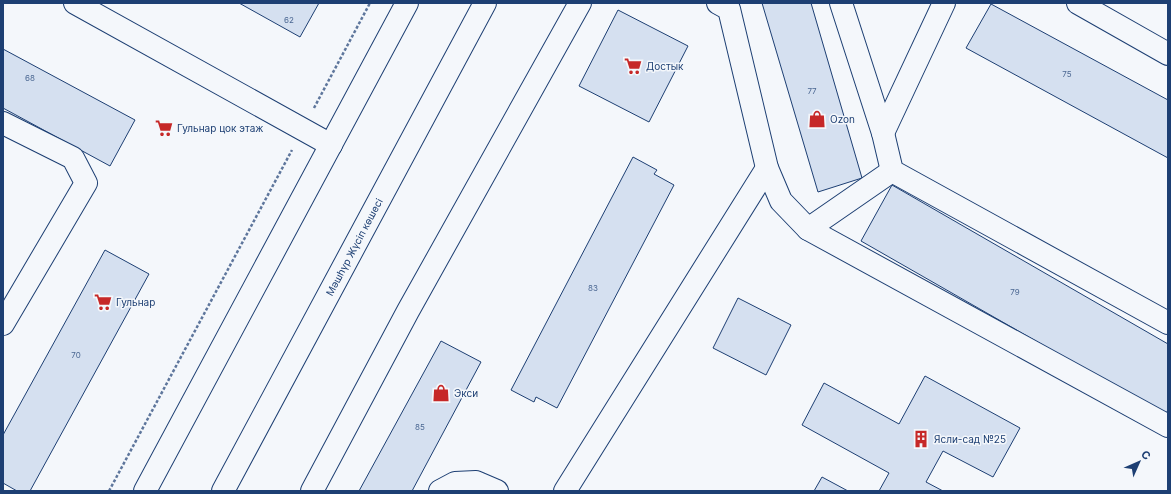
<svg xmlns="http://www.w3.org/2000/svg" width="1171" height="494" font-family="Inter,sans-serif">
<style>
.building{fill:#d5e0f0;stroke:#1d3f73}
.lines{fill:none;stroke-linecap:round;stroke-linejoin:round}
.minor-casing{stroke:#1d3f73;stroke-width:24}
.major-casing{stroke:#1d3f73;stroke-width:24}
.path{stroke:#5e769c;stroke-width:2.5;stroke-dasharray:3 2;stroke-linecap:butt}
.minor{stroke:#f4f7fb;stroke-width:22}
.major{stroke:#f4f7fb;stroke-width:22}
.labels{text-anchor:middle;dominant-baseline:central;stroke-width:3;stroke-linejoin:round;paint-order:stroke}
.number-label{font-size:8px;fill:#4b6792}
.poi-label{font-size:10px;fill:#1d3f73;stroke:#f4f7fb;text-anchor:start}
.street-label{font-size:10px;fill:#1d3f73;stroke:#f4f7fb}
</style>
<rect width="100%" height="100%" fill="#f4f7fb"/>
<!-- building -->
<g class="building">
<polygon points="239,3 319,3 300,37"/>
<polygon points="762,3 811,3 862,178 818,192"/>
<polygon points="991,4 1168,100 1168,158 966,48"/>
<polygon points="618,10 688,46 649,122 579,86"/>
<polygon points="3,49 135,120 110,166 3,108"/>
<polygon points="633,157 657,170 654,174 674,185 557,408 536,397 534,402 511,390"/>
<polygon points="892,185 1168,344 1168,410 1165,415 861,241"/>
<polygon points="105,250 149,274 30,491 17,491 3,483 3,435"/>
<polygon points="738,298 791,325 766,375 713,348"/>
<polygon points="441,341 481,362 412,491 359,491"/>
<polygon points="925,376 1020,428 993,477 943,451 926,482 943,491 879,491 889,473 802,425 824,383 899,424"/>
<polygon points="822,477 848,491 814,491"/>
</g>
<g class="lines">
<!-- minor casing -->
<g class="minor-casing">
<g id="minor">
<polyline points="75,3 331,145"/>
<polyline points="718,3 729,9 767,168 781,201 808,229 1168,426"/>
<polyline points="841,3 883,133 892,171 1168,323"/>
<polyline points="1078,3 1168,54"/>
<polyline points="3,123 73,158 86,183 3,324"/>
<polyline points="883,133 944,3"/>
<polyline points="808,229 892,171"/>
<polyline points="145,491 407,3"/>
<polyline points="312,491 408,311 580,3"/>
<polyline points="440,491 455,483 476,482 497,491"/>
<polyline points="565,491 767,168"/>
</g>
</g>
<!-- major casing -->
<g class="major-casing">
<polyline id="major" points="223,491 485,3"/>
</g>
<!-- path -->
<g class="path">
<polyline points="314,108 370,3"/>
<polyline points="109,491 292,150"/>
</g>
<!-- minor -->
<use href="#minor" class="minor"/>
<!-- major -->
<use href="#major" class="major"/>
</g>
<!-- icons -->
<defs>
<g id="supermarket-bare" transform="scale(1.38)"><path d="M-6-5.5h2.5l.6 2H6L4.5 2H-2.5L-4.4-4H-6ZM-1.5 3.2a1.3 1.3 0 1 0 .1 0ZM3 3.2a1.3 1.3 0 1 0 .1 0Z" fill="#c62828" stroke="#f4f7fb" stroke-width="2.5" paint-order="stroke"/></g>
<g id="shop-bare" transform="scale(1.38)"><path d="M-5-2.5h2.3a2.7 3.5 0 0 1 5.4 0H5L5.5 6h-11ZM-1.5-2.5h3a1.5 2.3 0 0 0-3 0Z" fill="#c62828" stroke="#f4f7fb" stroke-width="2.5" paint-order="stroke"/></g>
<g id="building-bare" transform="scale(1.38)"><path d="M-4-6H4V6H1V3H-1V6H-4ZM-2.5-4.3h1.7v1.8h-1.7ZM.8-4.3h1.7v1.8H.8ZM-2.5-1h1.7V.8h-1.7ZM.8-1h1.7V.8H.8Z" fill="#c62828" stroke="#f4f7fb" stroke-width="2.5" paint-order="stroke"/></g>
</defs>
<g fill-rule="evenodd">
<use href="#supermarket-bare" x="633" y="66"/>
<use href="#shop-bare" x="817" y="119"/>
<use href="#supermarket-bare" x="164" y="128"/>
<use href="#supermarket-bare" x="103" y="302"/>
<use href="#shop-bare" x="441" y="393"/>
<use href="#building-bare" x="921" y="439"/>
</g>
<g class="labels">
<!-- number labels -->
<g class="number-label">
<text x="289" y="20">62</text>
<text x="1067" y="74">75</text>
<text x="30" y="78">68</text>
<text x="812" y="91">77</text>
<text x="593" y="288">83</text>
<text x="1015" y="292">79</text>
<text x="76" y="355">70</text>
<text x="420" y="427">85</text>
</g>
<!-- poi labels -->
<g class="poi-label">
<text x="646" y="66">Достык</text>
<text x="830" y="119">Ozon</text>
<text x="177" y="128">Гульнар цок этаж</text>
<text x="116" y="302">Гульнар</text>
<text x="454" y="393">Экси</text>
<text x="934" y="439">Ясли-сад №25</text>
</g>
<!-- street labels -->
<g class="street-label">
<text transform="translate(354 247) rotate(-62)">Мәшһүр Жүсіп көшесі</text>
</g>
</g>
<!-- border -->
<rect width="1171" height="494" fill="none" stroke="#1d3f73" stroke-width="8"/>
<!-- north arrow -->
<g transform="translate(1139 462) rotate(45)" stroke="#f4f7fb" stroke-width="3" paint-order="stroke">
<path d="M0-3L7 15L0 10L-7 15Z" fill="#1d3f73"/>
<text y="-6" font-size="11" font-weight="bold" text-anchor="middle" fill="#1d3f73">С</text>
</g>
</svg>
